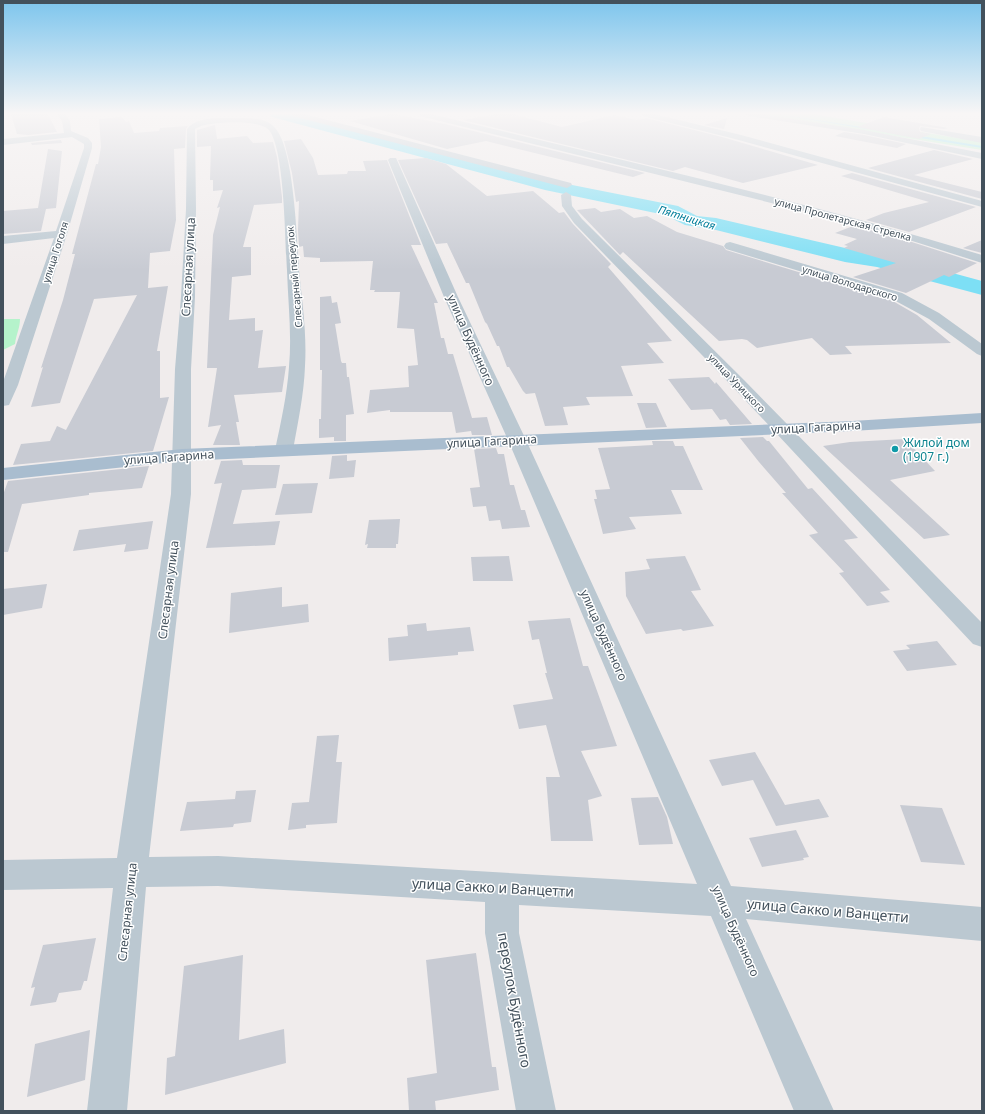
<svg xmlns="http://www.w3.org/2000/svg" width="985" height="1114" font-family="'Noto Sans',sans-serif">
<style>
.green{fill:#b5f3cb}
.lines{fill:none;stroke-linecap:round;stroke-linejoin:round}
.stream{fill:#7ddff5;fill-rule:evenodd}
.river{fill:#7ddff5;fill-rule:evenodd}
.building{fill:#c8cbd3}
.minor{fill:#bbc8d1;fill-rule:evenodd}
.major{fill:#a9bdcf;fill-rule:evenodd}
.culture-dot{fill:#0f9aa8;stroke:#fff;stroke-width:1.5}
.labels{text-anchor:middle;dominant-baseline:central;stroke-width:3;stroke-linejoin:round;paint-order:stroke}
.far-street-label{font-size:10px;fill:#43515c;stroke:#fff}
.far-water-label{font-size:11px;font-style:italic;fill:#037e9a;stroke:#fff}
.street-label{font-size:12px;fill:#43515c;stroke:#fff}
.culture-label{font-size:12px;fill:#0d838f;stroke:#fff;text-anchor:start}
.near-street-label{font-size:14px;fill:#43515c;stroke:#fff}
</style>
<rect width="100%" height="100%" fill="#f0ecec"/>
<!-- green -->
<g class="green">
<polygon points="758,114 812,114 982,142 982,150"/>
<path d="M3,319h17c0,9 -4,16 -5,25l-12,6z"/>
</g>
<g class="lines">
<!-- stream -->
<g class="stream">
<polygon points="776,114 779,114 868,128 867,129"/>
<polygon points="915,135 982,146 982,148 914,137"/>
</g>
<!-- river -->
<polygon class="river" points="270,114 292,114 552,181 678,206 697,216 716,218 845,248 879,253 982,281 982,295 877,267 845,262 716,230 685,225 665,215 545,190 272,117"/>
</g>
<!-- building -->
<g class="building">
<polygon points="11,114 48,114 57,132 28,135 17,134"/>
<polygon points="393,114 445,124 645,173 633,177 486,141 447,149 350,121"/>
<polygon points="497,114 512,114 562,127 614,115 637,120 646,118 722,137 818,165 743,183 685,167 673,171 463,120"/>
<polygon points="122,117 126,122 129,121 134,133 159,131 160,128 188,126 186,129 185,148 174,149 176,220 170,251 150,253 148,288 168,286 157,351 160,351 160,398 169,397 153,451 13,465 21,444 50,441 57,426 66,430 137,295 94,299 60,403 31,407 43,367 41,368 63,300 75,254 72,254 96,164 98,164 101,147 99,119"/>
<polygon points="884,117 948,128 944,129 920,126 919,128 920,132 931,134 919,139 857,127"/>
<polygon points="727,118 724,129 704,125"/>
<polygon points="215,125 217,139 247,136 253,143 273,142 277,157 282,197 282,203 254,205 243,247 251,247 251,275 232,277 229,320 255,318 255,331 263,330 258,368 286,366 282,392 234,395 239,422 236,422 240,445 213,445 221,425 208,427 217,368 207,368 213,235 220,207 217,208 223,190 213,191 213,180 210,180 211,146 197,147 197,130"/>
<polygon points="844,132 864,135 906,144 897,148 835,136"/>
<polygon points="301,139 313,158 318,175 347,174 348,171 366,171 363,161 387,160 421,245 411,245 438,303 434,303 441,338 444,338 448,354 453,354 472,418 487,417 492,435 472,435 471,431 456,433 452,412 390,412 390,410 367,413 370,390 409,387 408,366 418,365 414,329 397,328 400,292 374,292 375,290 370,290 373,261 320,262 320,258 304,257 303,246 299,247 298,230 299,201 296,202 292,173 284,141"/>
<polygon points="61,140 62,143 32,145 31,143"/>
<polygon points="48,149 62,151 56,208 46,209 41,231 3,234 3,211 38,208"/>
<polygon points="934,150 973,159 914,175 982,192 982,199 868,168"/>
<polygon points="426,158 446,164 487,196 533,191 559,213 564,212 573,224 611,264 608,267 672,341 647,343 664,363 621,366 633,396 586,397 590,405 563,407 568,425 545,426 535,393 526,394 523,391 509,367 507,367 499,346 497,346 487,324 485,322 469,283 466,283 447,243 436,244 398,160"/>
<polygon points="852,173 976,207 909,232 866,220 884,213 929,202 841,176"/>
<polygon points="595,208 601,212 620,209 634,218 647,216 677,232 723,246 726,250 891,300 917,315 951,343 845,346 852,354 830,355 812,338 757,348 747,340 742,339 719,341 623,252 620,255 577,210"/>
<polygon points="853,226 887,234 977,263 949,277 944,275 906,293 853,277 896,263 844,248 848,246 844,245 857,239 835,233"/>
<polygon points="982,240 982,253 963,248"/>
<polygon points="331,296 332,303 337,302 341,323 335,324 341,361 342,363 346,363 347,377 349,377 354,414 346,415 346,441 334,441 334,437 319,438 319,419 321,419 322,370 320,370 320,297"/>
<polygon points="709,377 715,384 716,382 752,424 730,425 726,419 720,420 712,409 691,410 668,379"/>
<polygon points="637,403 656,403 667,427 646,428"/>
<polygon points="763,437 767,441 769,441 808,489 812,488 858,538 844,540 890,590 880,592 890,602 867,606 839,573 844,572 809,535 818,533 782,493 786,493 759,462 740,438"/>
<polygon points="905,439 935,471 890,480 950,535 924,539 823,446 850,442"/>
<polygon points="652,441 673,441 675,446 683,446 703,490 671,490 682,514 629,517 636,529 603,534 594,499 597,499 595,490 610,489 598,448 653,445"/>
<polygon points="496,448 498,454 504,454 510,485 514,485 521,510 525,510 530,527 502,529 500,520 489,521 486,506 473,507 470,488 480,487 474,449"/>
<polygon points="347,455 347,461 356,460 354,477 329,479 332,456"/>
<polygon points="242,460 243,465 280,465 276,488 242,490 233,524 280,521 275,545 206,548 222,483 214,484 221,461"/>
<polygon points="149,466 142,488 89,493 89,495 22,504 8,552 3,552 3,495 8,481"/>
<polygon points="318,483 312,513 275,515 283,484"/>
<polygon points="400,519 398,544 396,544 396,548 367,548 368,544 365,545 369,520"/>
<polygon points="153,521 148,549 124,552 126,544 73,551 79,530"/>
<polygon points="509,556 513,581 473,581 471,557"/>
<polygon points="685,556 701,590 691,591 714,626 683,631 681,629 646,634 626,596 625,572 650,569 646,559"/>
<polygon points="47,584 42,608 3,615 3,589"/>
<polygon points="282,587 282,607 308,604 309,622 229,633 231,593"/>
<polygon points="570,618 583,666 588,666 617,746 581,751 602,796 588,800 593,841 551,841 546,777 560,777 546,725 519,729 513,705 553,699 545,673 547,673 539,639 532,640 528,621"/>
<polygon points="426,623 427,631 470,627 474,651 458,652 458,655 389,661 388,638 408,636 407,625"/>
<polygon points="937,641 957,665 907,671 893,651 910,649 906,645"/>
<polygon points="339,735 336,762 342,762 337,823 306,825 306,828 288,830 292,803 309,802 317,736"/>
<polygon points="755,752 785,805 819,799 829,817 776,826 753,780 722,786 709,760"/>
<polygon points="256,790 251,822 234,824 233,827 180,831 187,802 235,799 236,791"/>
<polygon points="658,797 667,817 673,844 639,845 631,798"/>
<polygon points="900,805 942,808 965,865 921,862"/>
<polygon points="796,830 809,857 803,858 804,860 762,867 749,838"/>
<polygon points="96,938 87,981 84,981 81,990 59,993 56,1002 30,1006 35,987 31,988 43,945"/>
<polygon points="476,953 492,1067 496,1067 499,1090 435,1101 436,1111 409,1111 407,1078 437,1073 426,960"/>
<polygon points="243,955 239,1040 284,1029 286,1063 165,1095 167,1058 175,1056 184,966"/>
<polygon points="90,1030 85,1080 27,1097 35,1044"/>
</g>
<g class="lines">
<!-- minor -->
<g class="minor">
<polygon points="57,114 65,114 70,121 71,131 88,138 92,143 92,148 67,234 18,385 9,405 3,406 3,382 54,238 3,244 3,236 56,231 84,148 84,144 72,137 3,145 3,139 64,133 62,121"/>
<polygon points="292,114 304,114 571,183 572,185 567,188 563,187 293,116"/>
<path d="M419,114h12c184,45 370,86 551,141v8l-95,-30 -75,-20 -392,-97z"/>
<polygon points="642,114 654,114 741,135 982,201 982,207 735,139 643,116"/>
<polygon points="745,114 762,114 864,130 982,153 982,159 864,134 749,116"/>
<path d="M244,118c11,0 24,1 31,10 19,20 22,111 24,142 3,32 8,63 6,96 -1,28 -7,56 -12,84l-2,4 -7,2 -7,-2 -2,-4c6,-28 12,-55 14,-83 3,-33 -1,-64 -2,-97 -2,-28 -2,-120 -18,-140 -10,-11 -54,-8 -68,-4l-6,3 1,80 -1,88 -4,72v125l-42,363 69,-1 479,28 -189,-444 -64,-143 -56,-137 2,-2h6l62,139 68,143 205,446 251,21v34l-236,-22 88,192h-40l-83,-195 -192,-11v28l37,178h-40l-31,-178v-31l-267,-16 -72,1 -19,224h-40l26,-223 -110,2v-30l114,-2 54,-364 4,-125 6,-72 5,-88 1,-80c11,-15 40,-10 57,-11z"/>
<polygon points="921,127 982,137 982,143 921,131 920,129"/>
<polygon points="566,192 571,195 572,206 582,219 744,380 982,623 982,647 973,644 732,386 574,223 562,206 561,195"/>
<polygon points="730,242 902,293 939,313 982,344 982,356 977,354 929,319 892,299 726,249 724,246 726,243"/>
</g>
<!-- major -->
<polygon class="major" points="982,413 982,423 852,431 182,461 3,480 3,468 182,449 852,421"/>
</g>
<!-- sky -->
<linearGradient id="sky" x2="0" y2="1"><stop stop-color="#7dc5ed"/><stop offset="0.42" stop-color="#f8f6f6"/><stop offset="1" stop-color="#f8f6f6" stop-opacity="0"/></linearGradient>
<rect width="985" height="270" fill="url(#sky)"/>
<!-- markers -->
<circle class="culture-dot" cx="895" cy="449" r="4"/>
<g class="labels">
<!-- far-street labels -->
<g class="far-street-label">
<text transform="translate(843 219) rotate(15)">улица Пролетарская Стрелка</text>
<text transform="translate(55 252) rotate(-72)">улица Гоголя</text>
<text transform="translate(294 277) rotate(-95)">Слесарный переулок</text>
<text transform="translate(850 283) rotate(17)">улица Володарского</text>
<text transform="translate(737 383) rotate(46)">улица Урицкого</text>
</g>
<!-- far-water labels -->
<g class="far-water-label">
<text transform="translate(687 217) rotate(17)">Пятницкая</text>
</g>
<!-- street labels -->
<g class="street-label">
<text transform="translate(188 267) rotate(-87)">Слесарная улица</text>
<text transform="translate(471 340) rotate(66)">улица Будённого</text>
<text transform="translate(816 427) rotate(-3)">улица Гагарина</text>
<text transform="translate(492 441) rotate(-3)">улица Гагарина</text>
<text transform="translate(169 457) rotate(-4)">улица Гагарина</text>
<text transform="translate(168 590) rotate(-83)">Слесарная улица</text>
<text transform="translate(604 635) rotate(66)">улица Будённого</text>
<text transform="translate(127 912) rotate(-84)">Слесарная улица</text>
<text transform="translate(736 931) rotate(66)">улица Будённого</text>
</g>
<!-- culture labels -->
<g class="culture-label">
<text x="903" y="442">Жилой дом<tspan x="903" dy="14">(1907 г.)</tspan></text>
</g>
<!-- near-street labels -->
<g class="near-street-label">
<text transform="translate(493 887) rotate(3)">улица Сакко и Ванцетти</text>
<text transform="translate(828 910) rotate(5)">улица Сакко и Ванцетти</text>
<text transform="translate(515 1000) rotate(80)">переулок Будённого</text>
</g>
</g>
<!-- border -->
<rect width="985" height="1114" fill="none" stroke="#43515c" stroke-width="8"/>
</svg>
